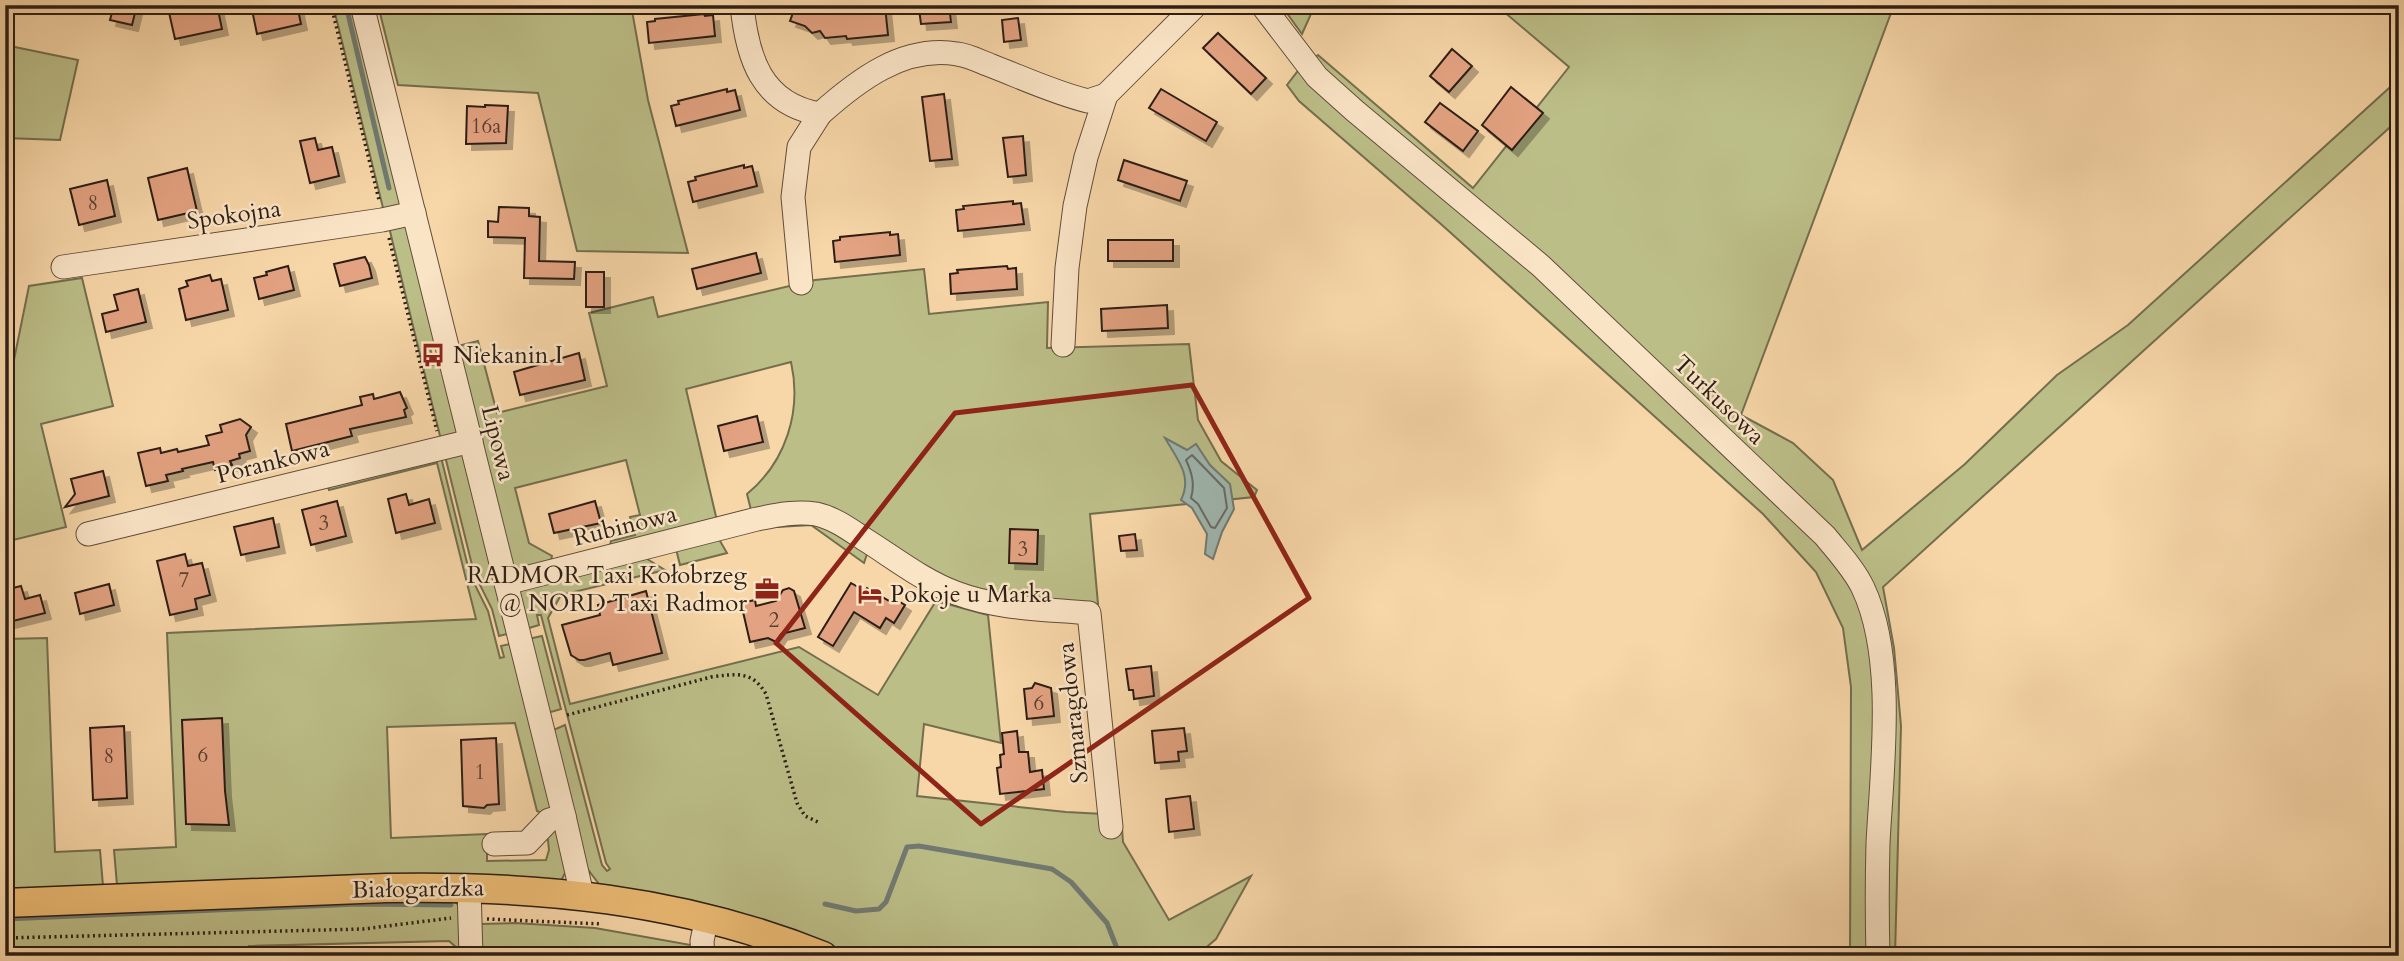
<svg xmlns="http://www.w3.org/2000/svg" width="2404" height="961" font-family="Cardo,serif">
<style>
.green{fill:#bcbe88;stroke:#746e4e;stroke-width:2}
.water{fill:#9fb7b0;stroke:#717a72;stroke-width:2}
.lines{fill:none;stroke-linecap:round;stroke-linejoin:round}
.shore{stroke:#666b62;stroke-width:2}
.stream{stroke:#717a72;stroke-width:5}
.building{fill:#e3a281;stroke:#2d1f15;stroke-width:2;filter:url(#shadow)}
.minor-casing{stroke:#604d3a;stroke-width:25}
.major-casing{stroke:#2d1f15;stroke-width:31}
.path{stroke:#2d1f15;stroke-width:3.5;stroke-dasharray:2 3.5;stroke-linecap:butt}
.minor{stroke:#fae4c6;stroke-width:23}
.major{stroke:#ecbb74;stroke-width:28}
.marked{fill:none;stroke:#8f2418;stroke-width:5;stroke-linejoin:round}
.labels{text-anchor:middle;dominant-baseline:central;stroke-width:5;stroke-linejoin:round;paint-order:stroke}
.number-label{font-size:21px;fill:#5a4030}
.street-label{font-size:24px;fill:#2d1f15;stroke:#fae4c6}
.poi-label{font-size:24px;fill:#2d1f15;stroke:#fae4c6;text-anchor:start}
</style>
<defs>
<filter id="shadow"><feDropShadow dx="6" dy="6" stdDeviation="0" flood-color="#0004"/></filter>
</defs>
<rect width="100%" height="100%" fill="#f7d6a8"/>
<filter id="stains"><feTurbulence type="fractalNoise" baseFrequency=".00286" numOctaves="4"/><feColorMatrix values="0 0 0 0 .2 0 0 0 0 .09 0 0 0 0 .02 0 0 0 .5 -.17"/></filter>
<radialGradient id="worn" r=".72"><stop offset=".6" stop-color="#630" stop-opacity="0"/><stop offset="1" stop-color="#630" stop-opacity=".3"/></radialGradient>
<!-- green -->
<g class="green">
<polygon points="333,5 354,5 404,204 384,212"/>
<polygon points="378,5 631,5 648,100 688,253 577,251 538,93 398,85"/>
<polygon points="1281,5 1315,5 1302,34"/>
<polygon points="1496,5 1894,5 1741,415 1793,443 1833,480 1862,550 1965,464 2057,375 2128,325 2399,79 2399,119 1883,587 1894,648 1901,726 1895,956 1850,956 1851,687 1843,628 1816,572 1763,514 1442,225 1299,101 1287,85 1297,72 1318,55 1473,188 1569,67"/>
<polygon points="5,45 78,60 60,140 5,138"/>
<polygon points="409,226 439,346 430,348 433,360 422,363 389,227"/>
<path d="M924,269l5,45 119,-12 -1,46 142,-4 9,76 23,41 36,29 -3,7 -164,17 8,90h-18l-115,-13 -120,-70 -93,-7 -5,-20c39,-32 55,-83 44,-132l-105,27 32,136 -110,27 3,-11 24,-6 -5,-18 10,-2 -14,-55 -111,28 14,55 23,13 -3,11 -39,3 -56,-223 24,-6 19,72 110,-27 -18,-73 64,-16 5,20 157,-37z"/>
<polygon points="82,278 113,406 41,424 66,527 5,542 5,404 29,286"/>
<polygon points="434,364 435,366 443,364 458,433 441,440 423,367"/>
<polygon points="466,453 511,633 499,636 492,609 474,573 445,456"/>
<polygon points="441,457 470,575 488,611 500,658 504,657 501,646 514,643 554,806 542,813 537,811 515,723 387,727 391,838 487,834 487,861 546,860 549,850 547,832 557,827 566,871 561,881 117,885 114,850 176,847 167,633 476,619 437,463 329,490 327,482"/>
<polygon points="820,519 869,548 864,563 811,525 777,527"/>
<polygon points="716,534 727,553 680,565 675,545"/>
<polygon points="639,554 665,570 561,595 548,618 570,704 799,647 878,695 936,601 988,615 1001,743 924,724 917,796 1066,812 1104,814 1122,828 1123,842 1169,920 1251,876 1216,939 1196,956 845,956 831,950 599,884 586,867 551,731 565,725 602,865 607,871 610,869 606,863 541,615 537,615 539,625 526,629 516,593 522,587"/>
<polygon points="542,636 561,709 551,712 546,710 528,639"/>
<polygon points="47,638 55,852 100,850 103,886 5,895 5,639"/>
<polygon points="453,899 459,906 464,954 449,941 249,946 248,956 175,956 174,947 102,949 101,956 5,956 5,911"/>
<polygon points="515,923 595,928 691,945 691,956 479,956 480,924"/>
</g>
<!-- water -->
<path class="water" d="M1165,438l22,12 9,-6 14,21 20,19 4,25 -12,23 -9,27 -8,-5 2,-20 -15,-26 -11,-8c12,-24 -4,-41 -16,-62z"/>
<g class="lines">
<!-- shore -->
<path class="shore" d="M1192,455l32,33 3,20 -12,20 -4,-1 -13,-23 -7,-6c4,-14 1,-25 -5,-38z"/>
<!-- stream -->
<g class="stream">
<polyline points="346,5 389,188"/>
<polyline points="825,904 856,911 879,909 886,902 907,847 919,846 1052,869 1071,882 1107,923 1120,956"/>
<polyline points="5,919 358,904 451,905"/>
</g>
</g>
<!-- building -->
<g class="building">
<polygon points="114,5 137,5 132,25 110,20"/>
<polygon points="179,5 217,5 222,29 175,39 168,8"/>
<polygon points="251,5 297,5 301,24 257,34"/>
<polygon points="796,5 832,5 829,12 885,6 888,35 847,39 846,36 825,38 820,31 812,33 805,26 790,21"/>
<polygon points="933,5 949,5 951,22 921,24 919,9 933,7"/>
<polygon points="704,14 705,16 713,15 715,36 649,43 647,22 655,21 655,19"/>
<polygon points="1018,18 1021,40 1004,42 1002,20"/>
<polygon points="1218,33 1266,78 1251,94 1203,48"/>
<polygon points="1452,49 1472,66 1449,92 1430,76"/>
<polygon points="1511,87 1543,113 1512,150 1482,125"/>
<polygon points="727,89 727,92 735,90 740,110 676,126 671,106 679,104 678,101"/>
<polygon points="1161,89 1217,122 1206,141 1149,108"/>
<polygon points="944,94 952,159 930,161 922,97"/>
<polygon points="1440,103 1478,131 1463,151 1425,122"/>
<polygon points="485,105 508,106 506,143 466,144 467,106 485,107"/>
<polygon points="1023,136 1026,175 1008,177 1003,138"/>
<polygon points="315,138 318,150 332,147 339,176 310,183 300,141"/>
<polygon points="1124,160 1187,181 1180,201 1118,180"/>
<polygon points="744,165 744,168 752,166 757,186 693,202 688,182 696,180 695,177"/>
<polygon points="187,168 197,211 158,220 148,178"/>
<polygon points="107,180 115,216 79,225 70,189"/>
<polygon points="1013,201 1013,204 1021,203 1024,224 958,231 956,210 964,209 963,206"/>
<polygon points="499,207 529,208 529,216 540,217 539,261 575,262 574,279 524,278 525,238 488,237 488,221 498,222"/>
<polygon points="890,232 890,235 898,234 900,255 835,262 833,241 840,240 840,237"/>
<rect x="1108" y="240" width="65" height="21"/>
<polygon points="756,253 761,273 697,289 692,269"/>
<polygon points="365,257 369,265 372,278 340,286 334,264"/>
<polygon points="288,266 294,290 259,299 254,278 267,275 266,272"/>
<polygon points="1007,266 1008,269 1016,268 1017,289 951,294 950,274 958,273 957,270"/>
<rect x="586" y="272" width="18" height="35"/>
<polygon points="210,275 212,281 221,279 228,310 186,320 179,289 188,286 186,281"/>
<polygon points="138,289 146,322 106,332 102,314 118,310 114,295"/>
<polygon points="1167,305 1168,328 1102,331 1101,309"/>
<polygon points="579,353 585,380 520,395 514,372"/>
<polygon points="400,392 407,408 404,410 406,417 350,429 352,436 292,451 286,424 362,405 360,397 373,394 374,399"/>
<polygon points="757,416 763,442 724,451 718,426"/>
<polygon points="240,419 251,427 246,435 250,451 239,454 240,458 230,461 232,465 215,470 213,462 182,469 183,471 166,475 168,481 146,486 138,453 160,448 161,453 177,449 178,452 209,445 206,436 222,432 220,425"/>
<polygon points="103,471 109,496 65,507 75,494 71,479"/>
<polygon points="406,494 409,505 429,499 435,523 396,533 388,499"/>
<polygon points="337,501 346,536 311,545 302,510"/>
<polygon points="595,501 601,523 554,533 549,514"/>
<polygon points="273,518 279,547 241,555 234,527"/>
<polygon points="1010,529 1038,530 1037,564 1009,563"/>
<polygon points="1135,534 1137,550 1121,551 1119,536"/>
<polygon points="185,554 188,566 202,563 210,595 195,599 197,609 170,615 157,561"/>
<polygon points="851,583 865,591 867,588 891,602 893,598 905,605 894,623 886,618 880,628 854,612 833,646 818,637"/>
<polygon points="109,584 114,605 80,614 75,593"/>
<polygon points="21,586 25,599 40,595 45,613 5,623 5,590"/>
<polygon points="789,588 794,591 805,628 781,634 776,642 768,638 750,642 741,603 755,600 756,606 776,601 783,590"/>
<polygon points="646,591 662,653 613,665 610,653 584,660 579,660 571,655 562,625 600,615 598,605"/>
<polygon points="1151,666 1154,696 1134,699 1133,690 1129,690 1126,669"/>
<polygon points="1035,683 1051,688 1054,716 1027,719 1024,689 1032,688"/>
<polygon points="222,718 225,791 229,825 186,824 182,720"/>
<polygon points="124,726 127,798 93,800 90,728"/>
<polygon points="1184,728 1187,751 1178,752 1179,761 1155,763 1152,731"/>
<polygon points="1017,731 1019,752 1028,752 1030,772 1042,770 1044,789 1000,794 997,768 1001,767 1000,755 1004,754 1002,733"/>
<polygon points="496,738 499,804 487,805 484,808 463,806 461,740"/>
<polygon points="1190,796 1194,829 1169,832 1166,799"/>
</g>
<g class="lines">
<!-- minor casing -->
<g class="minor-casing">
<g id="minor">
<polyline points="362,5 564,816 580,886 579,894"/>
<path d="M742,5c5,52 19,99 78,109 37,-33 83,-69 137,-60 11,1 24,8 35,12 31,12 63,27 96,35l18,-6"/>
<path d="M1262,5l55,72 38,34 186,155 284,270c13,16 29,33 38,52 33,70 19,179 15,255 -1,38 -1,75 0,113"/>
<polyline points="63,267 382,220 414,213"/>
<polyline points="801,283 793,197 799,147 820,114"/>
<polyline points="1063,345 1067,268 1075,206 1086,157 1106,95 1196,5"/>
<polyline points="88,534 471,441"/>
<path d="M506,583l251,-64c20,-4 39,-8 59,-5 18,4 33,15 48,25 29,18 59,42 92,54 42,16 89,16 133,20l22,214"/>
<polyline points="494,844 527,843 549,820 564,816"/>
<polyline points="469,888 471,956"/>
<polyline points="703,956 702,941 707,917"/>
</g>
</g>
<!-- major casing -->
<g class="major-casing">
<path id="major" d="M5,903l381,-15c150,-3 296,11 437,68"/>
</g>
<!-- path -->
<g class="path">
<polyline points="331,5 379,200"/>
<polyline points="389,238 437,431"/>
<path d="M567,715l144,-38c24,-3 41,-7 55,17l31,109 8,13 13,6"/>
<polyline points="487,919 602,924"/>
<polyline points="5,938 363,929 451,918"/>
</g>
<!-- minor -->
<use href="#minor" class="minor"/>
<!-- major -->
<use href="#major" class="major"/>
</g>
<!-- marked area -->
<path class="marked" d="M1192,385l117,213 -328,226 -205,-181 179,-230z"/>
<!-- icons -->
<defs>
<g id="bus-bare" transform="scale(1.89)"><path d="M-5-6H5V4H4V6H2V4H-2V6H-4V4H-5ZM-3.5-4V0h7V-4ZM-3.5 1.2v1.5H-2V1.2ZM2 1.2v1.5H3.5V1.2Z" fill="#8f2418" stroke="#fae4c6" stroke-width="2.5" paint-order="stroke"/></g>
<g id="office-bare" transform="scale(1.89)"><path d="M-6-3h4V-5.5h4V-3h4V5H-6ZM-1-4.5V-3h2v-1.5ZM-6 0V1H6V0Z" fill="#8f2418" stroke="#fae4c6" stroke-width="2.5" paint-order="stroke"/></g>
<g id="hotel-bare" transform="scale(1.89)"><path d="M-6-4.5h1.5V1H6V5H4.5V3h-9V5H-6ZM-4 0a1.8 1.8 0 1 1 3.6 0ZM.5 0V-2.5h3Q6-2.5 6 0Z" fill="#8f2418" stroke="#fae4c6" stroke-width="2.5" paint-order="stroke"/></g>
</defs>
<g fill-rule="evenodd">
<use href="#bus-bare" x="433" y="355"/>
<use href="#office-bare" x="767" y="589"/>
<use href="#hotel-bare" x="870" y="594"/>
</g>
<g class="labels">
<!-- number labels -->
<g class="number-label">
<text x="486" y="126">16a</text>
<text x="93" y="203">8</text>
<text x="324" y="523">3</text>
<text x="1023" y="549">3</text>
<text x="184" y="580">7</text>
<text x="774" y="620">2</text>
<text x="1039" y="703">6</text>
<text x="203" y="755">6</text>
<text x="109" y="756">8</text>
<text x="480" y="772">1</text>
</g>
<!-- street labels -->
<g class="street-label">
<text transform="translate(234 215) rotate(-8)">Spokojna</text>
<text transform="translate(1719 400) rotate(44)">Turkusowa</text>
<text transform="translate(498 443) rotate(76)">Lipowa</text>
<text transform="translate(273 462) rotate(-14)">Porankowa</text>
<text transform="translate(625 526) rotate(-14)">Rubinowa</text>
<text transform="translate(1073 713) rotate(-96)">Szmaragdowa</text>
<text transform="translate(418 889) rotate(-1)">Białogardzka</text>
</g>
<!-- poi labels -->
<g class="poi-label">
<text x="453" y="355">Niekanin I</text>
<text x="747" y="575" text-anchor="end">RADMOR Taxi Kołobrzeg<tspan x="747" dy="28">@ NORD Taxi Radmor</tspan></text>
<text x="890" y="594">Pokoje u Marka</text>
</g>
</g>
<!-- margin -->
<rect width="2404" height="961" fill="none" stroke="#f7d6a8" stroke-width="28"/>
<rect x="7" y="7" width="2390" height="947" fill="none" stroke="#2d1f15" stroke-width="3.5"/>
<rect x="14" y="14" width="2376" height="933" fill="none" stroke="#2d1f15" stroke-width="2"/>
<rect width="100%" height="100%" filter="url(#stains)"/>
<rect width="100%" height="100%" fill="url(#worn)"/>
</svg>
